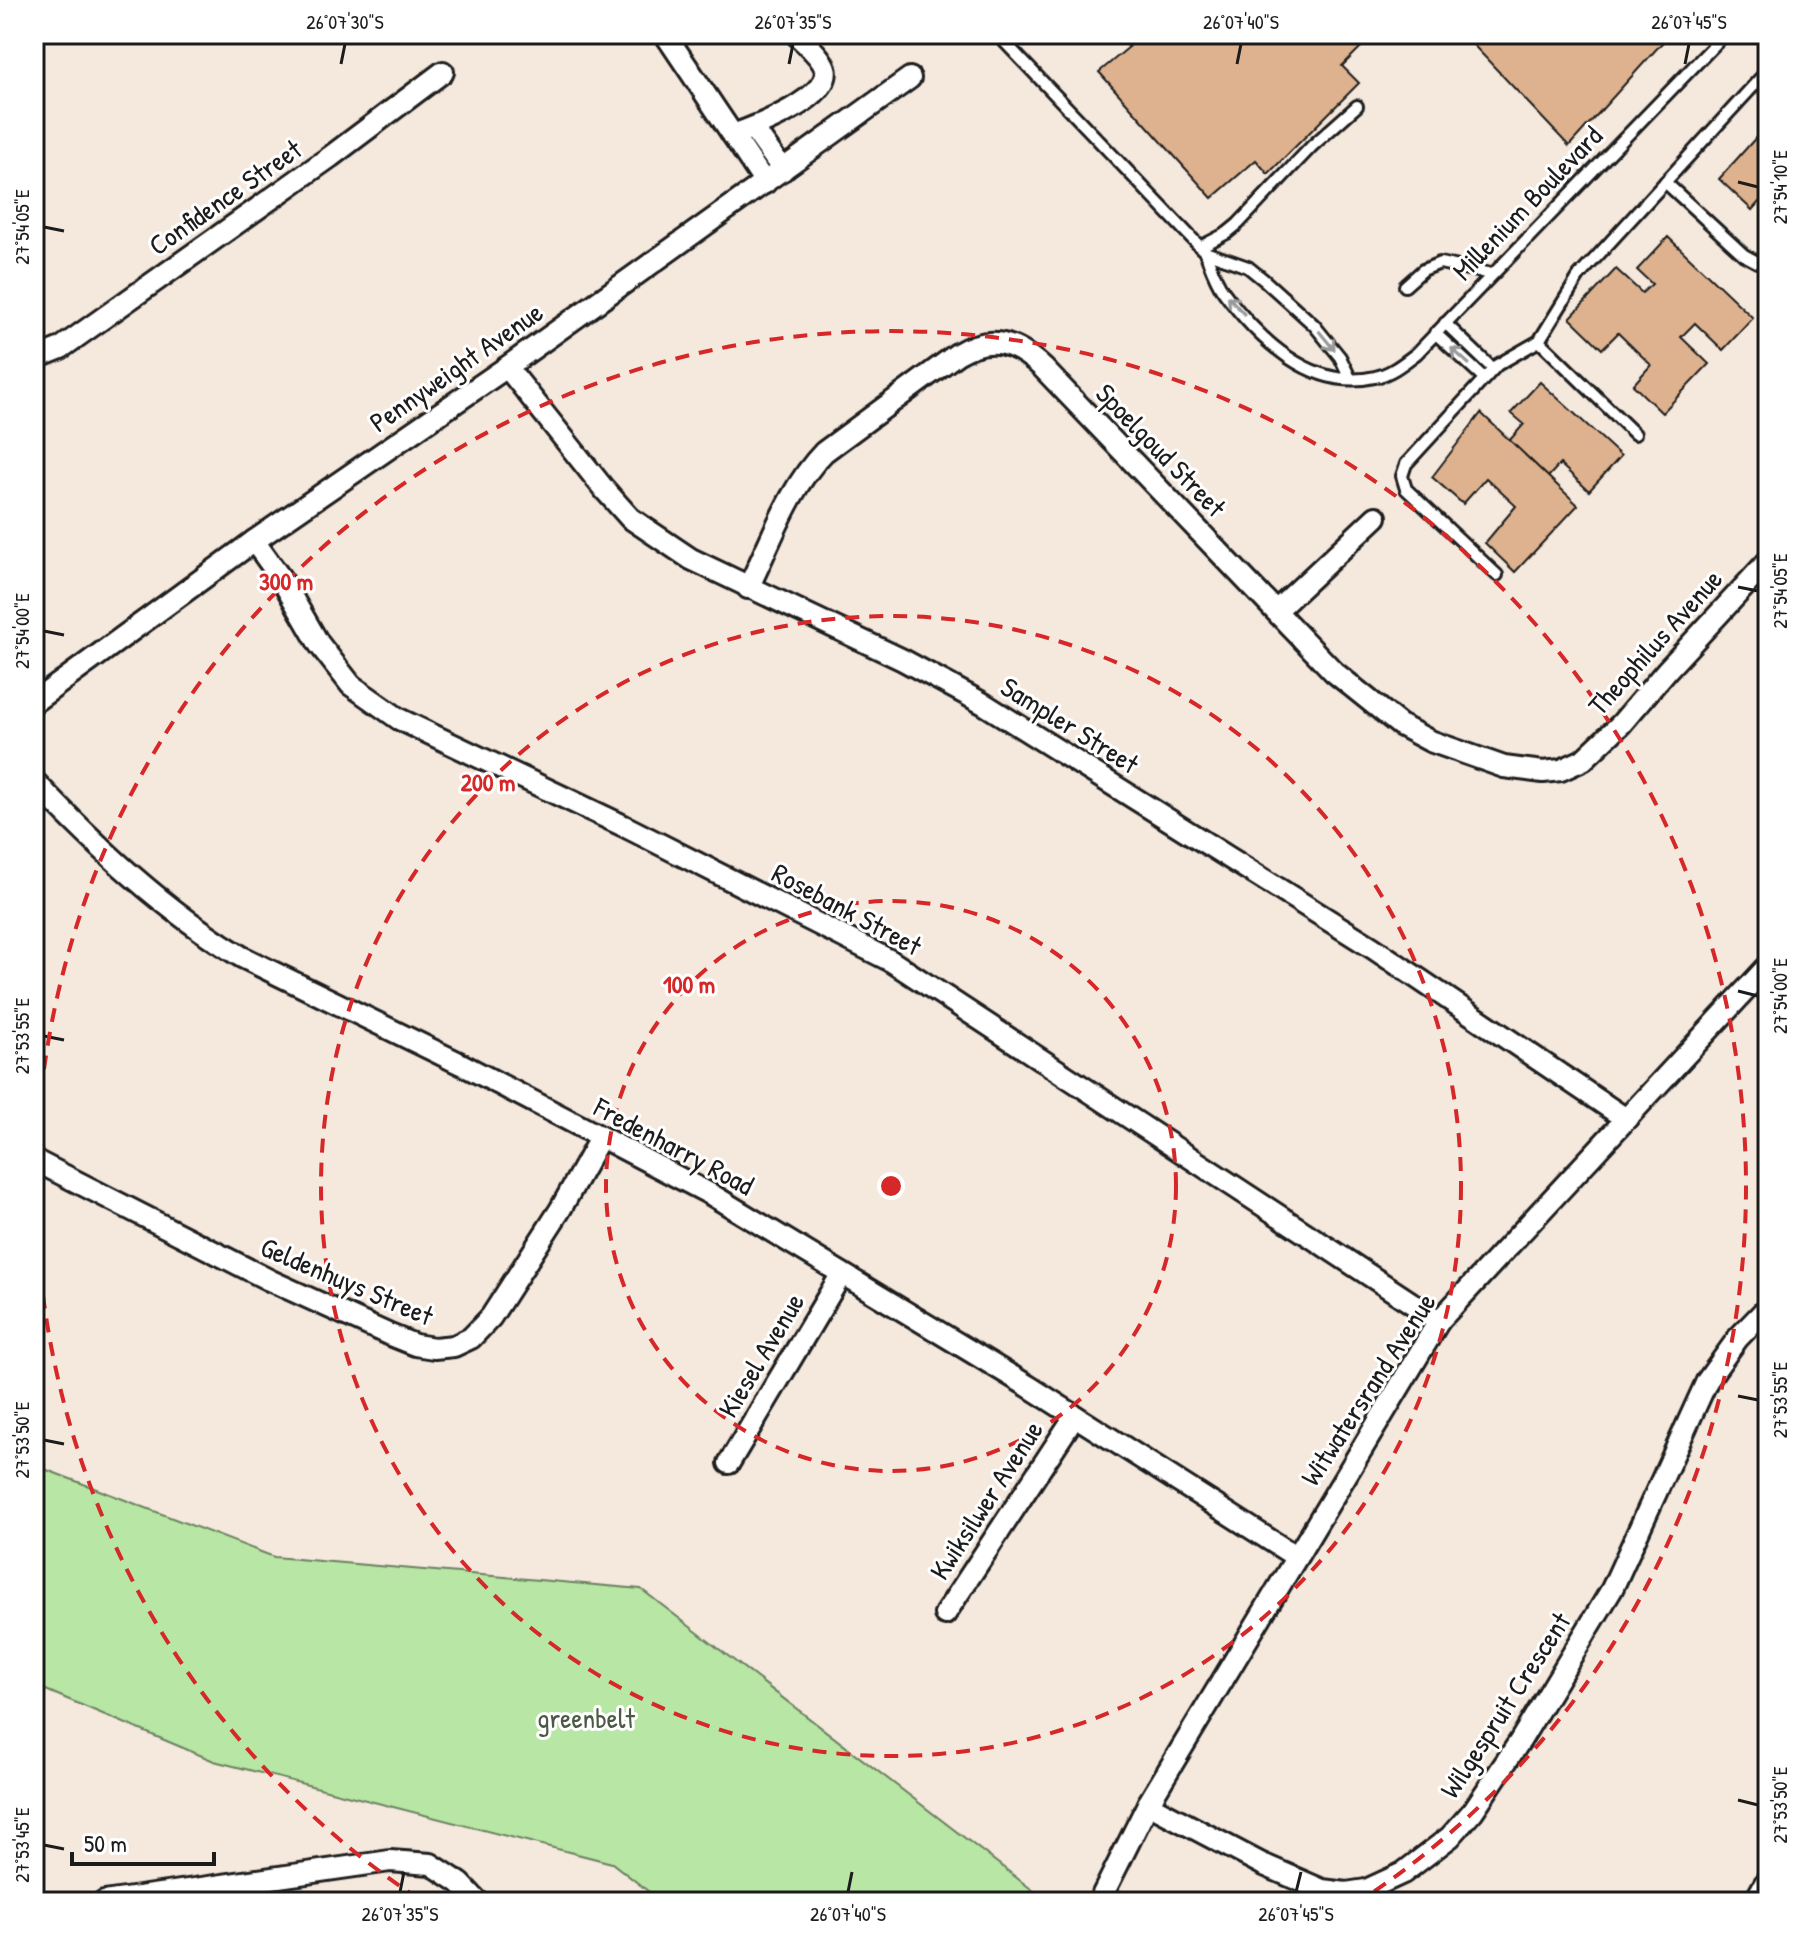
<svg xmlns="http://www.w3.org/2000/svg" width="1802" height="1936" font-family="'Patrick Hand',sans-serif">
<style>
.green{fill:#b8e6a4;stroke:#6a8160;stroke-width:2}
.building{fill:#deb28e;stroke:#1c1c1c;stroke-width:2}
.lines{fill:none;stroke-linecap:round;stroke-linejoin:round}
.lane-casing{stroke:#1c1c1c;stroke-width:16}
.street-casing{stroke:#1c1c1c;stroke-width:26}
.secondary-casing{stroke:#1c1c1c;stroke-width:34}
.lane{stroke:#fff;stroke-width:10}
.street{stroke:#fff;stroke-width:20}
.secondary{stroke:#fff;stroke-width:28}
.oneway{stroke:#999}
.ticks{fill:none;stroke:#1c1c1c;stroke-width:3}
.ring{fill:none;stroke:#d62828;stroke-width:4;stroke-dasharray:14 10}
.labels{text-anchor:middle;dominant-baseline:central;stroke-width:6;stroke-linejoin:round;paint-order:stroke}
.street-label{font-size:28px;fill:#1c1c1c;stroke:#fff}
.park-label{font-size:28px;fill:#4b5945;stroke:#fff}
.centre{fill:#d62828;stroke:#fff;stroke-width:4}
.ring-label{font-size:24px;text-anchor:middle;font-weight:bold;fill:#d62828;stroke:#fff;stroke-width:6;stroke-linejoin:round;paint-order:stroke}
.neatline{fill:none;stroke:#1c1c1c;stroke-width:3}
.ticks-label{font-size:20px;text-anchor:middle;fill:#1c1c1c}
</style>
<rect width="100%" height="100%" fill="#f5e8dd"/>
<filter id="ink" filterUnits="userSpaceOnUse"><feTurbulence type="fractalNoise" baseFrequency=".0125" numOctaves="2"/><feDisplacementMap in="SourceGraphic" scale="16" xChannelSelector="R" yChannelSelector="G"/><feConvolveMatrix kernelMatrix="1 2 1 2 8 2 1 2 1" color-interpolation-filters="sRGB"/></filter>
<g filter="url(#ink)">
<!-- green -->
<polygon class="green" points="34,1465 274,1557 641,1589 1048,1902 662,1902 612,1863 214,1761 34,1685"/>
<!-- building -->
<g class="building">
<polygon points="1117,34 1357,34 1365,43 1342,66 1359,83 1268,174 1256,160 1212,198 1099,72 1129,47"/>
<polygon points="1463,34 1670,34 1569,146"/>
<polygon points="1768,124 1768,192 1752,210 1719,179"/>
<polygon points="1668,237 1753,318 1723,350 1695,323 1681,337 1709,364 1662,413 1633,385 1651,365 1618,333 1602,349 1570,318 1616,269 1642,293 1652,284 1637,270"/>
<polygon points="1540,382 1621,456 1589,491 1560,464 1548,477 1509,441 1524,424 1511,413"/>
<polygon points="1481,413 1578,505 1515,572 1485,543 1516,506 1486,478 1463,504 1432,477"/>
</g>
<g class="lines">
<!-- lane casing -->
<g class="lane-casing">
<g id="lane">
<path d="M997,34l208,218c5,12 10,28 18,39 34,47 89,101 152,86 16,-3 30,-15 42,-24l308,-319"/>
<polyline points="1665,182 1744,255 1757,262 1768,261"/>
<polyline points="1200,247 1227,233 1238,224 1312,146 1357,106"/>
<polyline points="1205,252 1248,267 1264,280 1314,325 1340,357 1350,378"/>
<polyline points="1405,286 1423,270 1440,263 1491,274"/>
<polyline points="1445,323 1493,369"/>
<polyline points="1435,333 1484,378"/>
<polyline points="1539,341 1635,434"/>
<polyline points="1497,575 1406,489 1402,476 1406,464 1497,365 1539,341 1579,276 1768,70"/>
</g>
</g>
<!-- street casing -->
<g class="street-casing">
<g id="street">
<polyline points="665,34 765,183"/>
<polyline points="753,128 783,170"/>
<path d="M733,135c22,-8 101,-38 92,-67 -4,-12 -20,-25 -29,-34"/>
<polyline points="34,359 61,348 330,157 443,72"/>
<polyline points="507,367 604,489 630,518 691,559 903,660 984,704 1373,948 1626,1119"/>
<polyline points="254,541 282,580 319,644 351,685 399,719 624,826 891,961 1439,1321"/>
<path d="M748,588c23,-46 40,-99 76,-136l133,-98c34,-20 58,-12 86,14l291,304 66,53 30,16 74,26 39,5 18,-2 22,-10 38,-36 46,-54 101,-109"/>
<polyline points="1276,611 1376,517"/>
<polyline points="34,702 254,541 507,367 910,78"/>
<path d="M34,781c62,65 131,130 208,176l219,107 251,131 316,191 267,170"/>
<polyline points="34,1160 269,1280 390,1335 415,1345 434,1348 454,1346 471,1338 491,1317 560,1210 600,1138"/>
<polyline points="729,1463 841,1275"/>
<polyline points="945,1614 1075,1416"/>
<polyline points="1148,1804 1262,1864 1322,1890 1346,1893 1366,1890 1403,1873 1450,1837 1473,1811 1520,1741 1612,1589 1707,1381 1738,1338 1768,1307"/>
<polyline points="104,1902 390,1861 431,1864 460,1883 478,1902"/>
<polyline points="1099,1902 1148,1804 1439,1321 1768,966"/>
</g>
</g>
<!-- secondary casing -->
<g class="secondary-casing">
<polyline id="secondary" points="1759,1902 1768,1886"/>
</g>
<!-- lane -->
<use href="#lane" class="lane"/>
<!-- street -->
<use href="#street" class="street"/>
<!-- secondary -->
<use href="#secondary" class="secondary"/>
</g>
<!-- one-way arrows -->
<defs><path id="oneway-shaft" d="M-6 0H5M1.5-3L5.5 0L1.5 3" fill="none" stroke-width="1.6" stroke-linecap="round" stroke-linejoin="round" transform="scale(2)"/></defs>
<g class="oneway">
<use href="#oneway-shaft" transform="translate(1236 305) rotate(-132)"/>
<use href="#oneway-shaft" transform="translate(1327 341) rotate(51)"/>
<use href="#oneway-shaft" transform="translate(1460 356) rotate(-138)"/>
</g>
</g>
<!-- ticks -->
<path class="ticks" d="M341,64l4,-20M789,64l4,-20M1237,64l4,-20M1685,64l4,-20M1738,182l20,5M44,227l20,4M1738,587l20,4M44,631l20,4M1738,991l20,5M44,1036l20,4M1738,1396l20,4M44,1440l20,4M1738,1800l20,5M44,1845l20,4M400,1892l4,-20M848,1892l4,-20M1296,1892l5,-20"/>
<!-- distance rings -->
<g class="ring">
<circle cx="891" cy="1186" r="285"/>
<circle cx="891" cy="1186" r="570"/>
<path d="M419 1899A855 855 0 1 1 1363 1899"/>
</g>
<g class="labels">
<!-- street labels -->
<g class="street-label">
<text transform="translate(225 197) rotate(-35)">Confidence Street</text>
<text transform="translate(1527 203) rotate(-46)">Millenium Boulevard</text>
<text transform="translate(456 367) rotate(-35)">Pennyweight Avenue</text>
<text transform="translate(1161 450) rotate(46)">Spoelgoud Street</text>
<text transform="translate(1655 642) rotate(-48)">Theophilus Avenue</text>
<text transform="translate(1070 725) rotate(32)">Sampler Street</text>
<text transform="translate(847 909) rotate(28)">Rosebank Street</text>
<text transform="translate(674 1146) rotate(28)">Fredenharry Road</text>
<text transform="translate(347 1281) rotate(23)">Geldenhuys Street</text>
<text transform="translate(761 1355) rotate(-59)">Kiesel Avenue</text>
<text transform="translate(1368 1389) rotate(-57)">Witwatersrand Avenue</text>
<text transform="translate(986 1500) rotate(-57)">Kwiksilwer Avenue</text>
<text transform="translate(1505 1705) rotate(-57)">Wilgespruit Crescent</text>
</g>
<!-- park labels -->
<g class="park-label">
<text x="586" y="1718">greenbelt</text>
</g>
</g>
<circle cx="891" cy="1186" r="12" class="centre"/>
<g class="ring-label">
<text x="286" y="590">300 m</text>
<text x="488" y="791">200 m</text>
<text x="689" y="993">100 m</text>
</g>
<!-- margin -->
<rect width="1802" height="1936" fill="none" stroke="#fff" stroke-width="88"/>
<!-- scale -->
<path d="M72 1852v12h142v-12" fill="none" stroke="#1c1c1c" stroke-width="4"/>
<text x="84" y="1852" font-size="24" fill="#1c1c1c" stroke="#ffffff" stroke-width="6" paint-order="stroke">50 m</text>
<rect x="44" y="44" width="1714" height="1848" class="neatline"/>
<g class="ticks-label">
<text x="345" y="29">26°07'30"S</text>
<text x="793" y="29">26°07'35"S</text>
<text x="1241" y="29">26°07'40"S</text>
<text x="1689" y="29">26°07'45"S</text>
<text transform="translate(1780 187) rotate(-90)" y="7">27°54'10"E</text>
<text transform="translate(22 227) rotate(-90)" y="7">27°54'05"E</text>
<text transform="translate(1780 591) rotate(-90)" y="7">27°54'05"E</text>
<text transform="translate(22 631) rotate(-90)" y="7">27°54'00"E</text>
<text transform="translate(1780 996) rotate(-90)" y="7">27°54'00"E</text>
<text transform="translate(22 1036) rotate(-90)" y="7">27°53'55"E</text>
<text transform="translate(1780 1400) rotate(-90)" y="7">27°53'55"E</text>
<text transform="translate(22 1440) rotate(-90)" y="7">27°53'50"E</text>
<text transform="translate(1780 1805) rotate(-90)" y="7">27°53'50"E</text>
<text transform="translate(22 1845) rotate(-90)" y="7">27°53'45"E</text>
<text x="400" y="1921">26°07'35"S</text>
<text x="848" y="1921">26°07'40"S</text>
<text x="1296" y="1921">26°07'45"S</text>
</g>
</svg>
